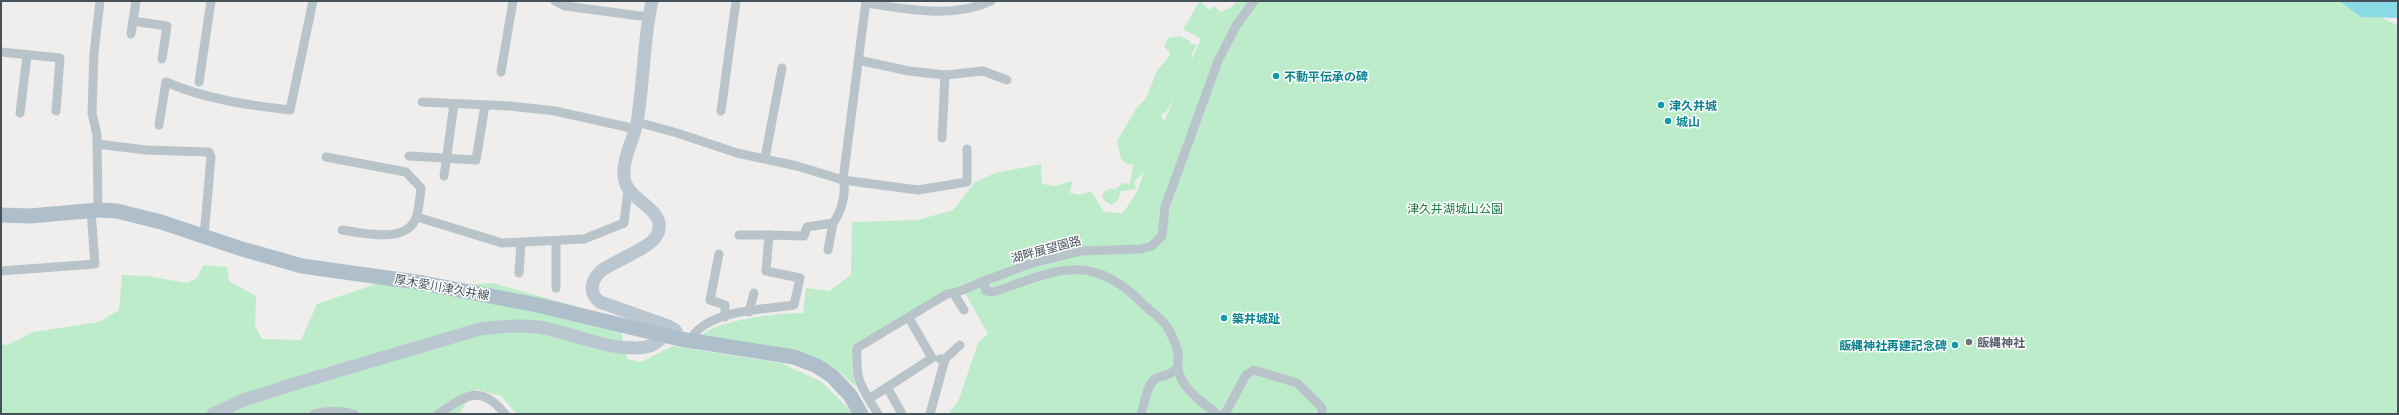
<svg xmlns="http://www.w3.org/2000/svg" width="2399" height="415" font-family="Mulish,'Noto Sans JP',sans-serif">
<style>
.green{fill:#bdeccb;fill-rule:evenodd}
.water{fill:#8bdbe7}
.lines{fill:none;stroke-linecap:round;stroke-linejoin:round}
.street{stroke:#b9c3ca;stroke-width:9}
.secondary{stroke:#bbc7d0;stroke-width:13}
.primary{stroke:#aebfcb;stroke-width:15}
.culture-dot{fill:#0f9aa8;stroke:#fff;stroke-width:1.5}
.worship-dot{fill:#6b7280;stroke:#fff;stroke-width:1.5}
.labels{text-anchor:middle;dominant-baseline:central;stroke-width:3;stroke-linejoin:round;paint-order:stroke}
.culture-label{font-size:12px;font-weight:bold;fill:#0d838f;stroke:#fff;text-anchor:start}
.park-label{font-size:12px;fill:#1b7742;stroke:#fff}
.street-label{font-size:12px;fill:#46525a;stroke:#fff}
.worship-label{font-size:12px;font-weight:bold;fill:#5b616d;stroke:#fff;text-anchor:start}
</style>
<rect width="100%" height="100%" fill="#f0eded"/>
<!-- green -->
<g class="green">
<path d="M1200,1l10,9 4,-4 7,6 12,-6 4,-5h1102l22,16h20l17,9v388h-1450l10,-12 20,-59 10,-9 -27,-48 -107,60 -2,22 4,19 -20,-18 -18,-10 -117,-22c9,-16 83,-25 102,-24l3,-25 23,3 22,-16 1,-53 66,-2 35,-10 21,-27 21,-10 46,-9 1,20 13,2 17,-5 -2,12 10,2 11,-4 13,21 18,1c12,-13 17,-25 22,-41l-10,10 2,7 -15,2 -3,9 -7,5 -7,-5 -2,-4c3,-6 6,-8 13,-7l8,-6 7,1 3,-19 -6,-1 -6,-5 -4,-18 19,-32 10,-11 11,-27 13,-16 -1,-4 -5,-4 4,-9 12,-2 10,5 1,3 6,1 -6,10 1,4 9,-20 -18,-10zM1175,96l-11,26 -3,-7 6,-4z"/>
<polygon points="203,265 227,267 229,281 256,296 255,326 262,339 301,340 317,304 376,284 415,288 492,283 582,308 621,333 627,359 641,362 673,346 781,363 822,382 854,414 517,414 501,396 476,389 459,414 1,414 1,344 7,345 33,332 99,322 119,310 122,275 147,276 187,283 197,278"/>
</g>
<!-- water -->
<polygon class="water" points="2339,1 2398,1 2398,18 2361,17"/>
<g class="lines">
<!-- street -->
<g class="street">
<polyline points="555,1 565,6 648,17"/>
<path d="M866,3c40,6 87,16 125,-2"/>
<polyline points="133,21 167,26 162,59"/>
<polyline points="131,34 136,1"/>
<polyline points="1,52 60,58 56,111"/>
<polyline points="858,60 909,71 945,75 983,71 1007,80"/>
<polyline points="501,72 513,1"/>
<polyline points="199,82 211,1"/>
<polyline points="422,102 510,106 555,111 636,129"/>
<polyline points="721,111 736,1"/>
<polyline points="20,113 27,56"/>
<polyline points="637,122 677,133 737,153 797,166 843,180 918,190 967,182 967,149"/>
<path d="M159,125l7,-43c39,17 81,23 124,28l23,-109"/>
<polyline points="942,138 945,75"/>
<polyline points="97,144 146,150 209,152 211,157 204,237"/>
<polyline points="409,156 476,160 485,105"/>
<path d="M326,157l80,15 15,16c-1,9 -2,19 -4,27 -8,30 -53,18 -75,15"/>
<polyline points="765,158 782,68"/>
<polyline points="444,176 454,104"/>
<polyline points="98,210 97,135 92,113 94,53 100,1"/>
<polyline points="417,217 502,243 584,239 624,223 628,190"/>
<polyline points="739,235 769,235"/>
<polyline points="828,250 833,223"/>
<polyline points="719,254 710,300 725,305 725,317"/>
<polyline points="1,271 95,264 91,211"/>
<polyline points="519,273 521,242"/>
<polyline points="556,288 556,241"/>
<polyline points="954,294 964,310"/>
<polyline points="749,312 754,293"/>
<path d="M690,340c18,-31 72,-30 104,-35l6,-27 -34,-7 3,-36 35,1 3,-9 26,-4c8,-10 14,-31 10,-43l23,-179"/>
<polyline points="940,359 945,359 960,345"/>
<polyline points="887,387 902,414"/>
<polyline points="869,399 932,358 909,318"/>
<path d="M314,414c14,-4 26,-4 40,0"/>
<path d="M438,414c28,-18 42,-31 67,0"/>
<path d="M878,414c-18,-30 -22,-30 -21,-66l90,-54c12,0 27,-10 40,-14"/>
<polyline points="930,414 945,359"/>
<path d="M1141,414c4,-10 5,-29 14,-35 8,-5 13,-1 22,-11"/>
<path d="M1217,414c-16,-13 -33,-23 -39,-44 -1,-5 1,-12 0,-18 -2,-7 -5,-14 -8,-20 -6,-13 -17,-18 -27,-28 -52,-54 -89,-33 -149,-12l-8,-1 -2,-7 3,-4 42,-16 53,-13 59,-2 11,-3 10,-10 3,-29 53,-146 18,-35 18,-25"/>
<polyline points="1225,414 1246,375 1254,370 1297,383 1322,408 1322,414"/>
</g>
<!-- secondary -->
<g class="secondary">
<path d="M652,1c-9,40 -8,81 -15,121 -3,17 -15,37 -13,55 2,24 43,31 34,56 -5,15 -43,27 -57,38 -10,9 -13,22 -1,31l68,24 7,4 5,9"/>
<path d="M213,414l31,-14 53,-17 183,-54c20,-3 39,-4 58,-2 33,5 76,26 108,20 8,-1 13,-6 18,-12"/>
</g>
<!-- primary -->
<polyline class="primary" points="1,215 30,216 98,210 117,211 161,222 242,249 302,266 423,283 537,305 680,339 794,357 817,366 832,376 850,395 861,414"/>
</g>
<!-- markers -->
<g class="culture-dot">
<circle cx="1276" cy="76" r="4"/>
<circle cx="1661" cy="105" r="4"/>
<circle cx="1668" cy="121" r="4"/>
<circle cx="1224" cy="318" r="4"/>
<circle cx="1955" cy="345" r="4"/>
</g>
<circle class="worship-dot" cx="1969" cy="342" r="4"/>
<g class="labels">
<!-- culture labels -->
<g class="culture-label">
<text x="1284" y="76">不動平伝承の碑</text>
<text x="1669" y="105">津久井城</text>
<text x="1676" y="121">城山</text>
<text x="1232" y="318">築井城趾</text>
<text x="1947" y="345" text-anchor="end">飯縄神社再建記念碑</text>
</g>
<!-- park labels -->
<g class="park-label">
<text x="1455" y="208">津久井湖城山公園</text>
</g>
<!-- street labels -->
<g class="street-label">
<text transform="translate(1046 249) rotate(-15)">湖畔展望園路</text>
<text transform="translate(442 287) rotate(10)">厚木愛川津久井線</text>
</g>
<!-- worship labels -->
<g class="worship-label">
<text x="1977" y="342">飯縄神社</text>
</g>
</g>
<!-- border -->
<rect width="2399" height="415" fill="none" stroke="#46525a" stroke-width="4"/>
</svg>
